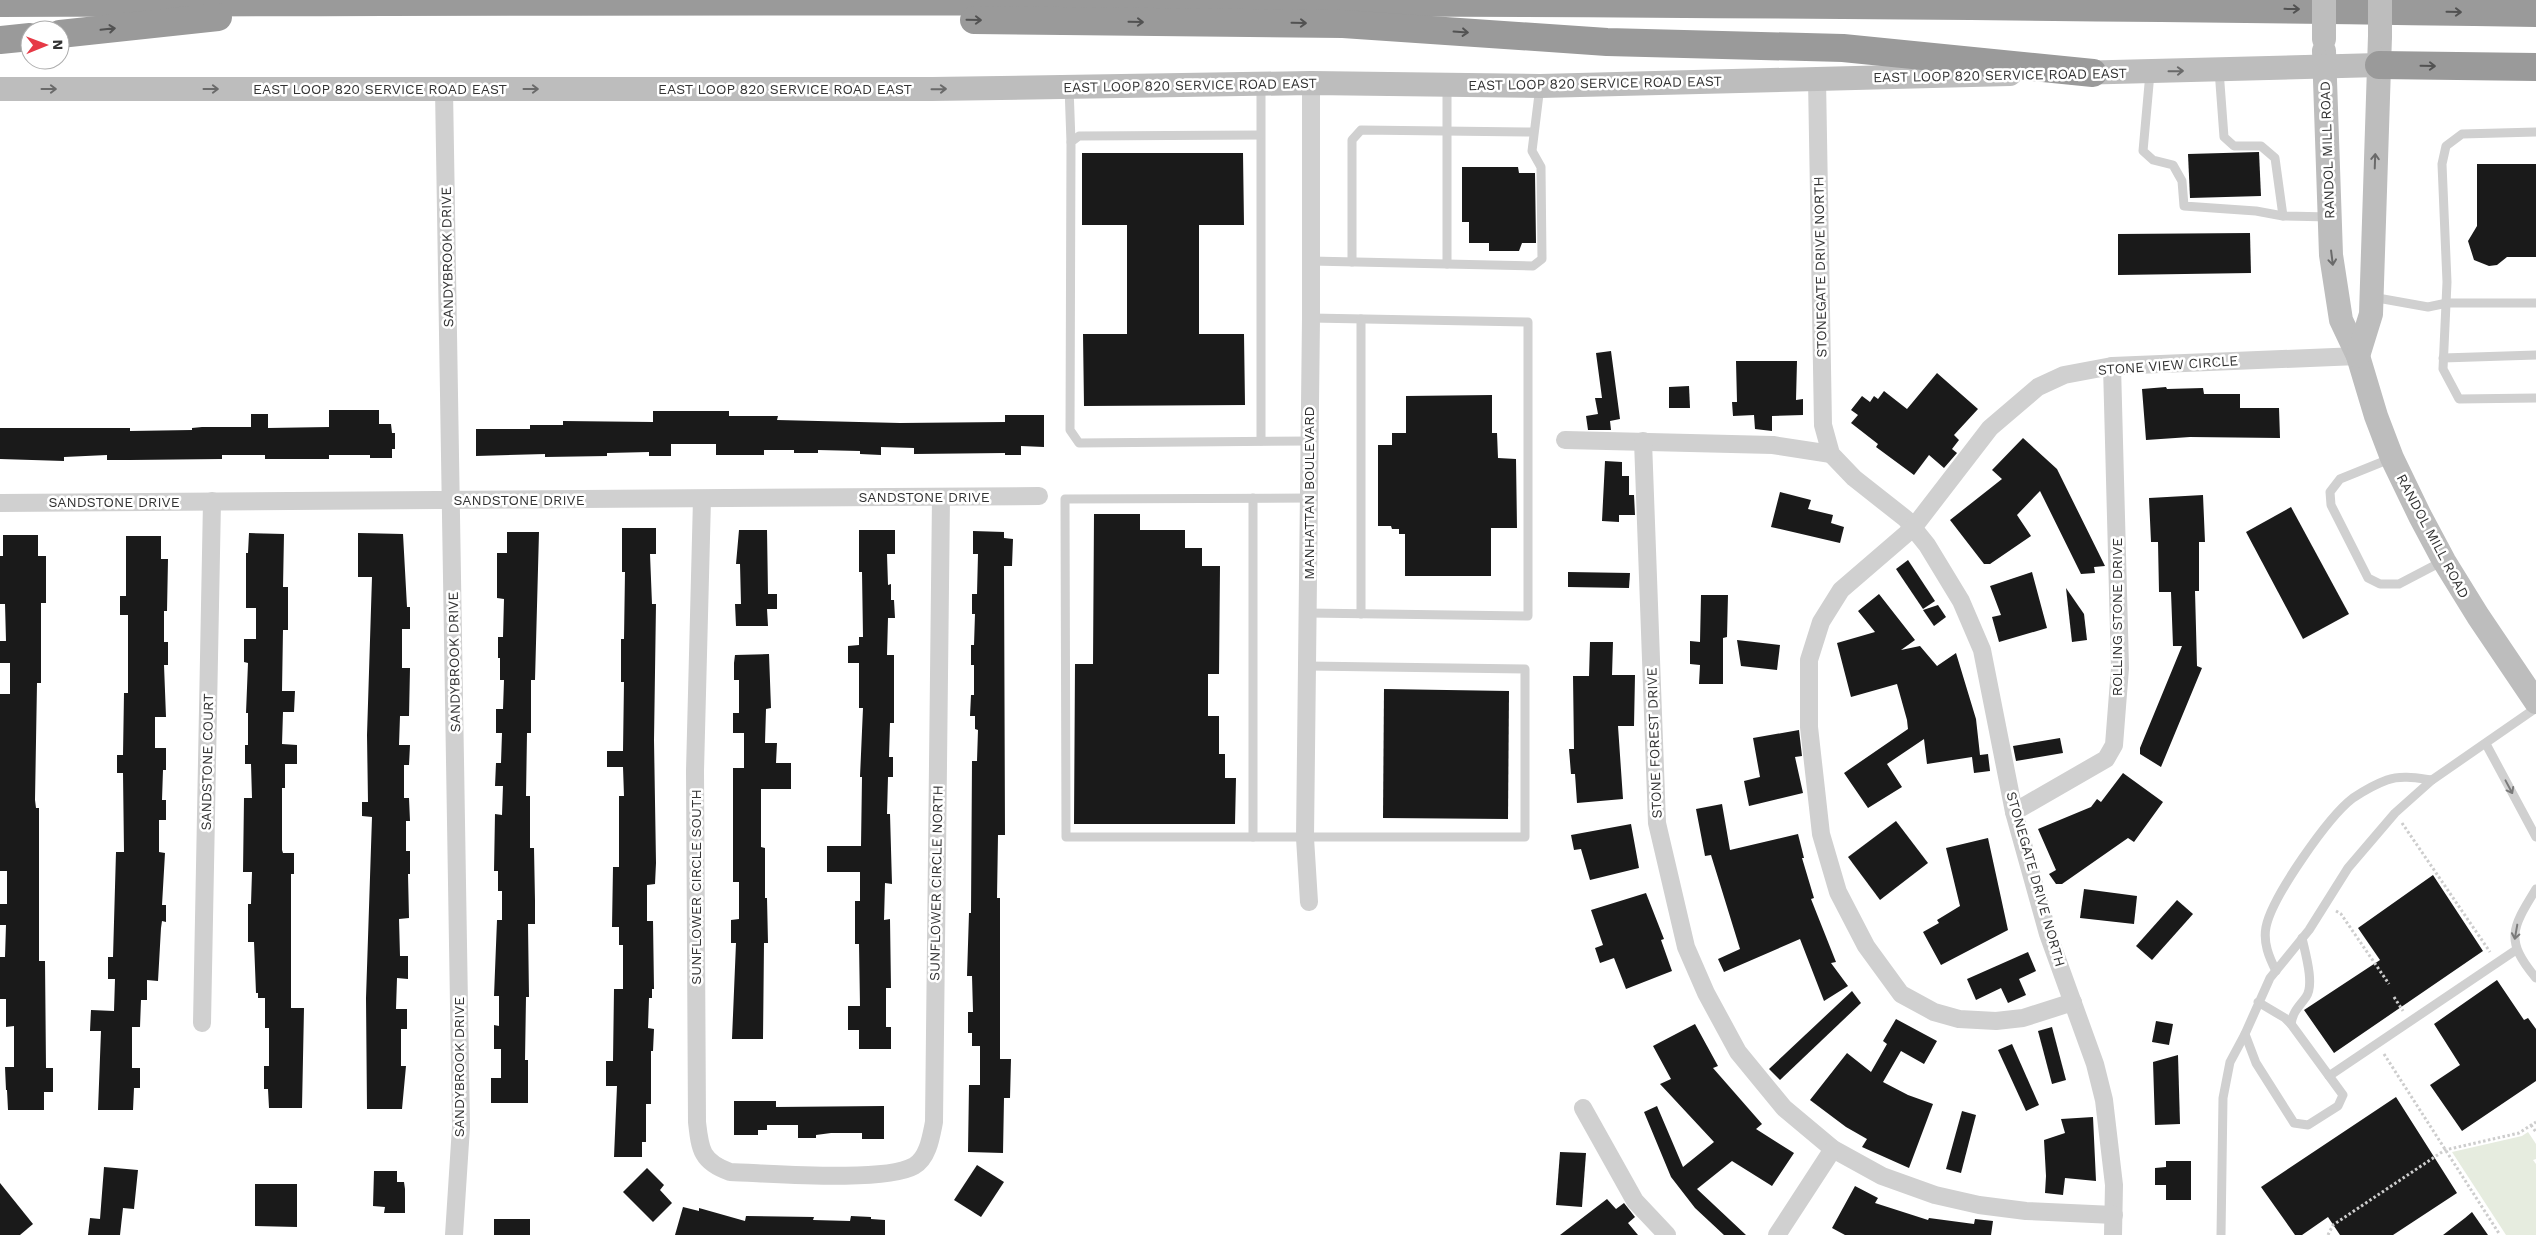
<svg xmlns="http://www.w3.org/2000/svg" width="2536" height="1235" font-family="'Work Sans',sans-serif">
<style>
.green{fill:#e6ecdf}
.building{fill:#1a1a1a}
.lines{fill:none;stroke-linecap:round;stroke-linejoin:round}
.path{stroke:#cdcdcd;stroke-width:3;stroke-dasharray:2.5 2.5;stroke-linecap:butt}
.lane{stroke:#d0d0d0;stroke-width:9}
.street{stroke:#d0d0d0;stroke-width:18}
.secondary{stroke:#bdbdbd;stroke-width:24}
.highway{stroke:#9a9a9a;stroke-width:28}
.secondary-bridge{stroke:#bdbdbd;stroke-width:24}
.oneway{stroke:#525252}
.oneway2{stroke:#6a6a6a}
.oneway3{stroke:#7a7a7a}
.labels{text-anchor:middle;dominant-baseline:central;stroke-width:5;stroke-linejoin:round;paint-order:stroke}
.street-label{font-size:14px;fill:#333;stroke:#fff}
</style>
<rect width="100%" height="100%" fill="#fff"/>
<!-- green -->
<polygon class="green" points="2528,1132 2536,1144 2536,1159 2533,1160 2536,1164 2536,1235 2506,1235 2452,1152 2522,1136"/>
<!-- building -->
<g class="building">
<polygon points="2259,152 2261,196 2190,198 2188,154"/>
<polygon points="1082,153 1243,153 1244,225 1199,225 1199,334 1244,334 1245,405 1084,406 1083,334 1127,334 1127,225 1082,225"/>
<polygon points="2477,164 2536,164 2536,257 2507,257 2497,265 2489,266 2474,260 2468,241 2477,226"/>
<polygon points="1462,167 1518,167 1519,173 1535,173 1536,243 1522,243 1519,251 1489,251 1489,243 1469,243 1469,222 1462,222"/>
<polygon points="2250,233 2251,273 2118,275 2118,234"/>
<polygon points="1611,351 1620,419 1610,421 1611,430 1588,430 1586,416 1598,414 1595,398 1602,398 1596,353"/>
<polygon points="1736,361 1797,361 1796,400 1803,399 1803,415 1772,416 1772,431 1755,429 1754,415 1733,416 1732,402 1737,402"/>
<polygon points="1937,373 1978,409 1954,435 1959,440 1952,449 1957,453 1944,468 1929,455 1914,475 1876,447 1878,444 1851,423 1858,415 1851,410 1862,396 1870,402 1874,396 1878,399 1884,391 1907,409"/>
<polygon points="1689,386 1690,408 1669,408 1669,387"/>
<polygon points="2166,387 2167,389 2203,388 2204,394 2240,394 2240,408 2279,408 2280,438 2190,437 2146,440 2142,389"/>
<polygon points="1492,395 1492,433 1497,433 1498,458 1516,459 1517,528 1491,528 1491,576 1405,576 1405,534 1399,534 1399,529 1392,529 1391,526 1378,526 1378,445 1392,445 1392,433 1406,433 1406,396"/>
<polygon points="329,410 379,410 379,424 391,424 392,433 395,433 395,449 392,449 392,458 370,458 370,455 329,455 329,459 265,459 265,455 222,455 222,459 130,460 107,460 107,455 64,457 64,461 0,459 0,428 130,428 130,431 192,430 192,428 202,427 251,427 251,414 268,414 268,428 329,427"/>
<polygon points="653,411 729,411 729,416 778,416 777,420 900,423 1005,422 1005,415 1044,415 1044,447 1021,446 1021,455 1005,455 1005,453 914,454 914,448 881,447 881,455 860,454 860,451 818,450 818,453 794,453 794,450 764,450 764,455 716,455 716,444 671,444 671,456 649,456 649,452 607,453 607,456 545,457 545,454 476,456 476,429 530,429 530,425 563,425 563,421 653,422"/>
<polygon points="2023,438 2057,469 2105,566 2094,567 2095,573 2081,574 2040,491 2017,515 2031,536 1990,564 1984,564 1950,520 2002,479 1992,470"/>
<polygon points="1605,461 1622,462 1622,476 1629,476 1629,495 1634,495 1635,515 1619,515 1619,522 1602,521"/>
<polygon points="1780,492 1811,500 1808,509 1833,515 1831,523 1844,527 1840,543 1771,527"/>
<polygon points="2203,495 2205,542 2199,542 2199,591 2195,591 2197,666 2202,668 2161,767 2140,754 2140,748 2182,646 2173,646 2171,592 2159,592 2158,542 2151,542 2149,498"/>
<polygon points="2291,507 2349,614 2303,639 2246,532"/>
<polygon points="1094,514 1140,514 1140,530 1185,530 1185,548 1202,548 1202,566 1220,566 1219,674 1208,674 1208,716 1219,716 1219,754 1225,754 1225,778 1236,778 1235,824 1074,824 1075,664 1093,664"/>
<polygon points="622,528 656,528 656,554 650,554 652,604 656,604 654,740 656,863 655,884 647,885 647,921 653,921 654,989 652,989 652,998 649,998 648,1028 654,1029 653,1051 651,1051 651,1104 646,1104 646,1142 642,1142 642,1157 614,1157 617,1086 606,1086 606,1061 613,1061 614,989 623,989 623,945 619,945 619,927 612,927 613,867 619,867 619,796 624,796 623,767 607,767 607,751 623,751 624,682 621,682 621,639 624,639 625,572 622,572"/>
<polygon points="739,530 767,530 768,594 777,594 777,609 767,609 768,626 736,626 735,604 741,604 740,564 736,564"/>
<polygon points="859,530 895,530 895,554 887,554 888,585 891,584 891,600 894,600 895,618 888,618 887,655 894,655 894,723 890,723 889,757 893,757 893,777 888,777 887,814 890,814 892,884 885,883 884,920 890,919 891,988 886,988 886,1027 891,1027 891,1049 859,1049 859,1030 848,1030 848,1006 860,1006 859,944 855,944 855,901 860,901 860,872 827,872 827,846 861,846 862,777 860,777 863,708 859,708 859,663 848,663 848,646 859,645 859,637 863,637 862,572 859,572"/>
<polygon points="973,531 1004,532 1004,538 1013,539 1012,566 1004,566 1005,835 998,835 997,898 1000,898 1000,1059 1011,1059 1010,1098 1004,1098 1003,1153 968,1152 969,1085 980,1085 980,1046 972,1046 972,1033 968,1033 968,1012 973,1012 972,976 967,976 969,913 971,913 972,761 977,761 978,730 975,729 975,716 970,716 971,695 974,695 974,665 971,665 971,645 974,645 975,614 972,614 972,594 977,594 978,554 973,554"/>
<polygon points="507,532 539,532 535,680 531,680 531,733 527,733 526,796 530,796 530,848 534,848 535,901 535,924 528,924 529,997 526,997 525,1060 528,1060 528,1103 491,1103 491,1078 501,1078 501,1049 494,1049 494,1025 499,1026 499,996 494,996 497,920 502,920 502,891 498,891 498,871 494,871 495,814 502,815 503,786 495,786 496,763 501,763 502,733 496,733 496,709 503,709 504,680 500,680 500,658 498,658 498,637 503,637 504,599 497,598 497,553 507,553"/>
<polygon points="249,533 284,534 283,587 288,587 288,630 283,630 282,691 295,691 294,712 283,712 282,744 297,745 297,764 285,764 285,788 282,788 282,850 283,853 294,853 294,874 291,874 291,1008 304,1008 302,1108 269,1108 268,1089 264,1089 264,1066 269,1066 269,1028 265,1028 265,998 258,998 258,993 256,993 254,942 248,942 248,904 251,904 252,872 243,872 244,798 252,798 251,764 245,764 245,745 248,745 248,713 246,713 248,663 244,662 244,639 256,639 256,608 246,608 246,553 248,553"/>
<polygon points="358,533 403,534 407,607 410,607 410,629 402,629 402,668 410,668 409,716 400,716 399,745 410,745 409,765 404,765 404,798 409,798 410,821 406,821 406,851 410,851 410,874 408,874 409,918 399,919 400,956 408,956 408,979 397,978 396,1009 407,1009 407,1029 401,1029 401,1066 406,1066 402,1109 367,1109 366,998 372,817 362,816 362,802 368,802 367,735 372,577 358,577"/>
<polygon points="3,535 38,535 38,556 46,556 46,603 41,603 41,683 37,683 35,800 36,808 39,808 39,961 45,961 46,1068 53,1068 53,1092 44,1092 44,1110 8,1110 7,1090 6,1090 5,1067 14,1067 14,1026 6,1027 6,999 0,999 0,957 5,957 6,925 0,925 0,904 7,904 7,871 0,871 0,694 10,694 10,663 0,663 0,641 6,641 5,604 0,604 0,556 3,556"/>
<polygon points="126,536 161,536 161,559 168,559 167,611 164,611 164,642 168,642 168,665 164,665 166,717 155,717 155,748 166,748 166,770 163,770 162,800 166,800 166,820 159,820 159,852 165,853 162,905 166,905 166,922 162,921 161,928 158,981 147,980 147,1000 141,1000 140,1027 132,1027 132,1068 140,1068 140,1088 134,1088 133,1110 98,1110 101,1031 90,1031 91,1010 114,1011 115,979 108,979 108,957 113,957 116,852 124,852 123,773 117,773 117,755 123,755 124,693 128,693 128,615 120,615 120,596 126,596"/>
<polygon points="1908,560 1935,601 1923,609 1896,569"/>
<polygon points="1568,572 1630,573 1629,588 1568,587"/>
<polygon points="2032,572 2047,628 1999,642 1992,617 2001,615 1990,586"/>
<polygon points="2066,588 2084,614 2087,640 2072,642"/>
<polygon points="1879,594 1915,640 1901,650 1920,646 1937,666 1956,653 1976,719 1980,755 1988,754 1990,771 1974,773 1972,757 1927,764 1924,739 1887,764 1902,787 1868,808 1844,773 1908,729 1907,720 1897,684 1851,697 1837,643 1875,632 1858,611"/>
<polygon points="1701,595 1728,595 1727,637 1723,638 1723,684 1699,684 1700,665 1690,664 1690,641 1700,642"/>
<polygon points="1938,605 1946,617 1934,626 1923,610"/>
<polygon points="1737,640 1780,645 1777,670 1741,666"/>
<polygon points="1590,642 1613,642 1612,675 1635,675 1634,726 1618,726 1623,799 1577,803 1575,774 1571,774 1569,749 1574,749 1573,676 1589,676"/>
<polygon points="769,654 771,708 766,709 765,743 777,743 776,763 791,763 791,789 761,789 761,847 765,848 765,898 767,898 768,943 764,943 763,1039 732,1039 736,943 731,943 731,920 739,919 739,882 733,882 733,768 744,768 744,733 733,733 733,713 739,713 739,680 734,680 734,663 735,655"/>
<polygon points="1384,689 1509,691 1508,819 1383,818"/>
<polygon points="1799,730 1802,756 1795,757 1803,793 1749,806 1744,781 1760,777 1753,738"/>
<polygon points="2060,738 2063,753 2016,761 2013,746"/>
<polygon points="2123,773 2163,802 2134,842 2128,838 2062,884 2056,884 2049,874 2056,870 2038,829 2091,807 2097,799 2101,802"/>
<polygon points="1722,804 1730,850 1798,834 1804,858 1802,858 1814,898 1811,899 1836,962 1831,963 1848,986 1824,1001 1800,939 1724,972 1718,959 1740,949 1711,855 1705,856 1696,809"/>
<polygon points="1896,821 1928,863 1880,900 1848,857"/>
<polygon points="1631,824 1639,868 1590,880 1581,849 1574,850 1571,835"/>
<polygon points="1988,838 2008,930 1941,965 1923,932 1939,923 1937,920 1960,906 1946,848"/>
<polygon points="2433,875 2483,951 2334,1053 2304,1010 2380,960 2358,928"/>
<polygon points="2084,889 2137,896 2134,924 2080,918"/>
<polygon points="1646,893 1664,939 1661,940 1672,971 1626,989 1614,958 1600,963 1595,948 1603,945 1591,910"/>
<polygon points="2177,900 2193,914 2152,960 2136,946"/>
<polygon points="2028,952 2036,971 2019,979 2026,995 2008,1003 2001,988 1976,1000 1967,979"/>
<polygon points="2497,980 2524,1020 2528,1018 2536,1029 2536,1081 2462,1131 2430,1085 2460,1065 2434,1024"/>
<polygon points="1852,991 1861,1003 1780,1080 1769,1069"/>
<polygon points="1896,1019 1937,1041 1924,1064 1901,1051 1883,1082 1908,1095 1933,1104 1909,1168 1862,1147 1867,1139 1846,1127 1810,1100 1847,1053 1871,1072 1887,1044 1883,1041"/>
<polygon points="2156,1021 2173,1024 2169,1045 2152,1042"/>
<polygon points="1695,1024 1718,1066 1713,1068 1762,1124 1756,1129 1794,1153 1772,1186 1732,1161 1697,1189 1746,1235 1724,1235 1695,1208 1671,1177 1644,1112 1657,1106 1683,1167 1714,1142 1660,1084 1671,1079 1653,1046"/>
<polygon points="2052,1027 2066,1080 2052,1084 2038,1031"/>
<polygon points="2012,1044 2039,1105 2026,1111 1998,1050"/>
<polygon points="2178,1055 2180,1124 2155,1125 2153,1062"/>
<polygon points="2396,1097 2457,1193 2393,1235 2340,1235 2328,1217 2302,1235 2295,1235 2261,1187"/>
<polygon points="734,1101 776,1101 776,1107 884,1106 884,1139 862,1139 862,1133 831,1133 816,1135 816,1138 798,1138 798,1125 767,1125 767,1130 758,1130 758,1135 734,1135"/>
<polygon points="1962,1111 1976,1115 1961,1173 1946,1169"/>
<polygon points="2093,1117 2096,1181 2065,1178 2063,1195 2045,1193 2046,1176 2044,1140 2065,1133 2061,1119"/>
<polygon points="1560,1152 1586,1153 1582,1207 1556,1205"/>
<polygon points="2166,1161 2191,1161 2191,1200 2166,1200 2166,1185 2155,1185 2155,1168 2166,1167"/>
<polygon points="977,1165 1004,1182 981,1217 954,1200"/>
<polygon points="104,1167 138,1170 134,1209 123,1208 120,1235 88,1235 90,1218 100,1219"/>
<polygon points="647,1168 664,1185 660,1190 672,1203 653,1222 623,1192"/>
<polygon points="374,1171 397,1171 397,1182 404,1182 405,1189 405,1213 384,1213 385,1207 373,1206"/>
<polygon points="0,1183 33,1224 20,1235 0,1235"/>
<polygon points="255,1184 297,1184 297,1227 255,1226"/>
<polygon points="1855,1186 1878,1198 1875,1203 1928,1220 1929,1218 1974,1224 1975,1219 1993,1221 1991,1235 1845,1235 1832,1228"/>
<polygon points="1607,1199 1616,1209 1624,1203 1635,1217 1628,1223 1638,1235 1560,1235"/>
<polygon points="683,1207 699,1211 699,1208 745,1221 746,1216 814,1217 813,1220 850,1221 851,1216 871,1217 871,1219 885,1220 885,1235 675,1235"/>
<polygon points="2472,1212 2488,1235 2443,1235 2465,1218"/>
<rect x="494" y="1219" width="36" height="16"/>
</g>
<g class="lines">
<!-- path -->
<g class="path">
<polyline points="2402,823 2490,952"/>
<polyline points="2336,911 2341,914 2389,984"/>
<polyline points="2394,997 2403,1011"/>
<polyline points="2384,1054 2500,1235"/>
<polyline points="2531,1125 2536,1132"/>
<polyline points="2328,1235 2333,1225 2445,1150 2519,1133 2536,1122"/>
</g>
<!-- lane -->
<g class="lane">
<polyline points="2219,70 2224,137 2234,146 2261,146 2275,158 2283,216 2330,217"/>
<polyline points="2150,73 2143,151 2153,160 2173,165 2182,181 2184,206 2256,211 2283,216"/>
<polyline points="1261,84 1261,441"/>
<polyline points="1069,87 1071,142"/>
<polyline points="2536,132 2462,134 2446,146 2442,164 2447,282 2443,369 2459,399 2536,398"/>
<polyline points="1260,135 1079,136 1071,142 1070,430 1079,443 1309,441"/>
<polyline points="1311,261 1533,266 1542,259 1541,167 1532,151 1540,86"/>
<polyline points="1352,262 1352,140 1361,130 1533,132"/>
<polyline points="1447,264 1447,87"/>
<polyline points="2372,297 2428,307 2447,303 2536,303"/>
<polyline points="2443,358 2536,355"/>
<polyline points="2392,458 2340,479 2330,492 2331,505 2368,578 2380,584 2399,584 2443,561"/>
<polyline points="1253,498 1253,837"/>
<polyline points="1308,613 1528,616 1528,322 1311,318"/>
<polyline points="1361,614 1361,319"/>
<polyline points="1307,666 1525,669 1525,837 1066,837 1065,499 1309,498"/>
<polyline points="2486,744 2536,837"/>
<path d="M2536,889c-24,39 -32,51 0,89"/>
<path d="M2276,971c-7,-14 -13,-28 -10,-44 6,-30 62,-110 87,-129 9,-6 23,-14 34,-18 14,-5 30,-2 45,0"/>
<polyline points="2258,1002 2285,1018 2291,1024 2343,1095 2338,1106 2308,1125 2294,1123 2256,1063 2245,1034 2270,978 2309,930 2348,868 2395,813 2432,780 2536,708"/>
<path d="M2291,1024c2,-13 8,-17 15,-27 9,-12 -1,-45 -4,-59"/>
<polyline points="2329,1076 2516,950"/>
<polyline points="2221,1235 2223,1098 2230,1062 2245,1034"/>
</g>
<!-- street -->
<g class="street">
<polyline points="1817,79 1823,425 1831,454 1854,478 1906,519 1927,545 1961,601 1982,650 2014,812 2048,934 2095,1064 2104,1100 2114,1185 2113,1235"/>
<polyline points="444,89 461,1127 454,1235"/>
<polyline points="1565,440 1773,445 1831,454"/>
<polyline points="1643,441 1657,823 1686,947 1706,993 1738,1052 1784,1108 1833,1149 1882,1176 1935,1195 1979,1205 2026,1211 2114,1215"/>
<path d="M702,499l-7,272 2,351c3,27 4,40 33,50 38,1 154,11 184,-6 14,-8 17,-29 20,-44l7,-625"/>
<polyline points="0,503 1039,496"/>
<polyline points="2014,812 2106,759 2114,745 2120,668 2112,366"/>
<polyline points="1309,902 1305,838 1311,318 1311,83"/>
<polyline points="2073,1002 2023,1018 1996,1021 1959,1019 1934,1012 1901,994 1866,946 1838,892 1821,834 1809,727 1809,660 1821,622 1841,590 1913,528 1990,428 2038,387 2064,375 2112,366 2358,356"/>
<polyline points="202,1023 212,501"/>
<polyline points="1583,1108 1635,1201 1667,1235"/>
<polyline points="1777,1235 1833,1149"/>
</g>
<!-- secondary -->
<g class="secondary">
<polyline points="2324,51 2331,255 2341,320 2358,356 2376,416 2392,458 2420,516 2444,561 2478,616 2536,702"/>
<polyline points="2074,73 2379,65"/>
<polyline points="0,89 932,89 1311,83 1540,86 2010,74"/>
<polyline points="2358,356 2371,314 2380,36"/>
</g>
<!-- highway -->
<g class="highway">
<path d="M0,3c845,-3 1691,-3 2536,10"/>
<polyline points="974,20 1343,24 1607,42 1843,48 2093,73"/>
<polyline points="60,34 218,17"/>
<polyline points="0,40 30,37"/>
<polyline points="2379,65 2536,67"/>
</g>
<!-- secondary-bridge -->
<g class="secondary-bridge">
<polyline points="2324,0 2324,39"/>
<polyline points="2380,0 2380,36"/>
</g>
</g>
<!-- one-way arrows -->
<defs><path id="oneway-shaft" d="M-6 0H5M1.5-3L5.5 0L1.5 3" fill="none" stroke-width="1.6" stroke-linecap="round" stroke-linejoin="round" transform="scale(1.25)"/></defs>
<g class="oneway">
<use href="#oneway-shaft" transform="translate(2292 9) rotate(1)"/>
<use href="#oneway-shaft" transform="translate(2454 12) rotate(1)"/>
<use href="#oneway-shaft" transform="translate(974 20) rotate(1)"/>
<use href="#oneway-shaft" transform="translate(1136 22) rotate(1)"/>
<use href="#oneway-shaft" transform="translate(1299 23) rotate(1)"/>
<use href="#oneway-shaft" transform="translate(108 29) rotate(-6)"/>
<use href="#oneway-shaft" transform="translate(1461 32) rotate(4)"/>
<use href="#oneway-shaft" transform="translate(2428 66) rotate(1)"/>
</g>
<g class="oneway2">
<use href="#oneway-shaft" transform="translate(2176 71) rotate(-1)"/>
<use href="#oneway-shaft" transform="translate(49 89)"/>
<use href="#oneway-shaft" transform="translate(211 89)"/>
<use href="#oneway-shaft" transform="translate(531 89)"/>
<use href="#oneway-shaft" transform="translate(939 89) rotate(-1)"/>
<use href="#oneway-shaft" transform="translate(2375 161) rotate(-88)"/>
<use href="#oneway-shaft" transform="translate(2332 258) rotate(83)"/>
</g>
<g class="oneway3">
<use href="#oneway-shaft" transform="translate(2509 787) rotate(62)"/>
<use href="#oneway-shaft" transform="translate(2516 932) rotate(100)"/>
</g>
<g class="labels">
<!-- street labels -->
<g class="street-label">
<text transform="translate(2000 75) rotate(-1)">EAST LOOP 820 SERVICE ROAD EAST</text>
<text transform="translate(1595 83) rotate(-1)">EAST LOOP 820 SERVICE ROAD EAST</text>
<text transform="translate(1190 85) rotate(-1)">EAST LOOP 820 SERVICE ROAD EAST</text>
<text x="380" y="89">EAST LOOP 820 SERVICE ROAD EAST</text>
<text x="785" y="89">EAST LOOP 820 SERVICE ROAD EAST</text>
<text transform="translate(2327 150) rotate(-92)">RANDOL MILL ROAD</text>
<text transform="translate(447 257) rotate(-91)">SANDYBROOK DRIVE</text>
<text transform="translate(1820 267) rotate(-91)">STONEGATE DRIVE NORTH</text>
<text transform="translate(2168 365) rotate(-4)">STONE VIEW CIRCLE</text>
<text transform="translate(1309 493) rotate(-90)">MANHATTAN BOULEVARD</text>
<text x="924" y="497">SANDSTONE DRIVE</text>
<text x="519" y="500">SANDSTONE DRIVE</text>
<text x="114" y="502">SANDSTONE DRIVE</text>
<text transform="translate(2433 536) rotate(62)">RANDOL MILL ROAD</text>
<text transform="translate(2117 617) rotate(-90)">ROLLING STONE DRIVE</text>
<text transform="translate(454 662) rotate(-91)">SANDYBROOK DRIVE</text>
<text transform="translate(1654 743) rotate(-92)">STONE FOREST DRIVE</text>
<text transform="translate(207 762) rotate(-89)">SANDSTONE COURT</text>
<text transform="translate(2036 879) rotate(74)">STONEGATE DRIVE NORTH</text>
<text transform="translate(936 883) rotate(-89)">SUNFLOWER CIRCLE NORTH</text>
<text transform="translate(696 887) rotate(-90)">SUNFLOWER CIRCLE SOUTH</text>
<text transform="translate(459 1067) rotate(-90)">SANDYBROOK DRIVE</text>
</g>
</g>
<!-- north arrow -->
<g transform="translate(45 45) rotate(89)"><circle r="24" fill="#ffffff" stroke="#adadad"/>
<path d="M0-4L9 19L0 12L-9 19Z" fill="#e63946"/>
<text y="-8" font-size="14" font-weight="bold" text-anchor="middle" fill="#333333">N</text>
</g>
</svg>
